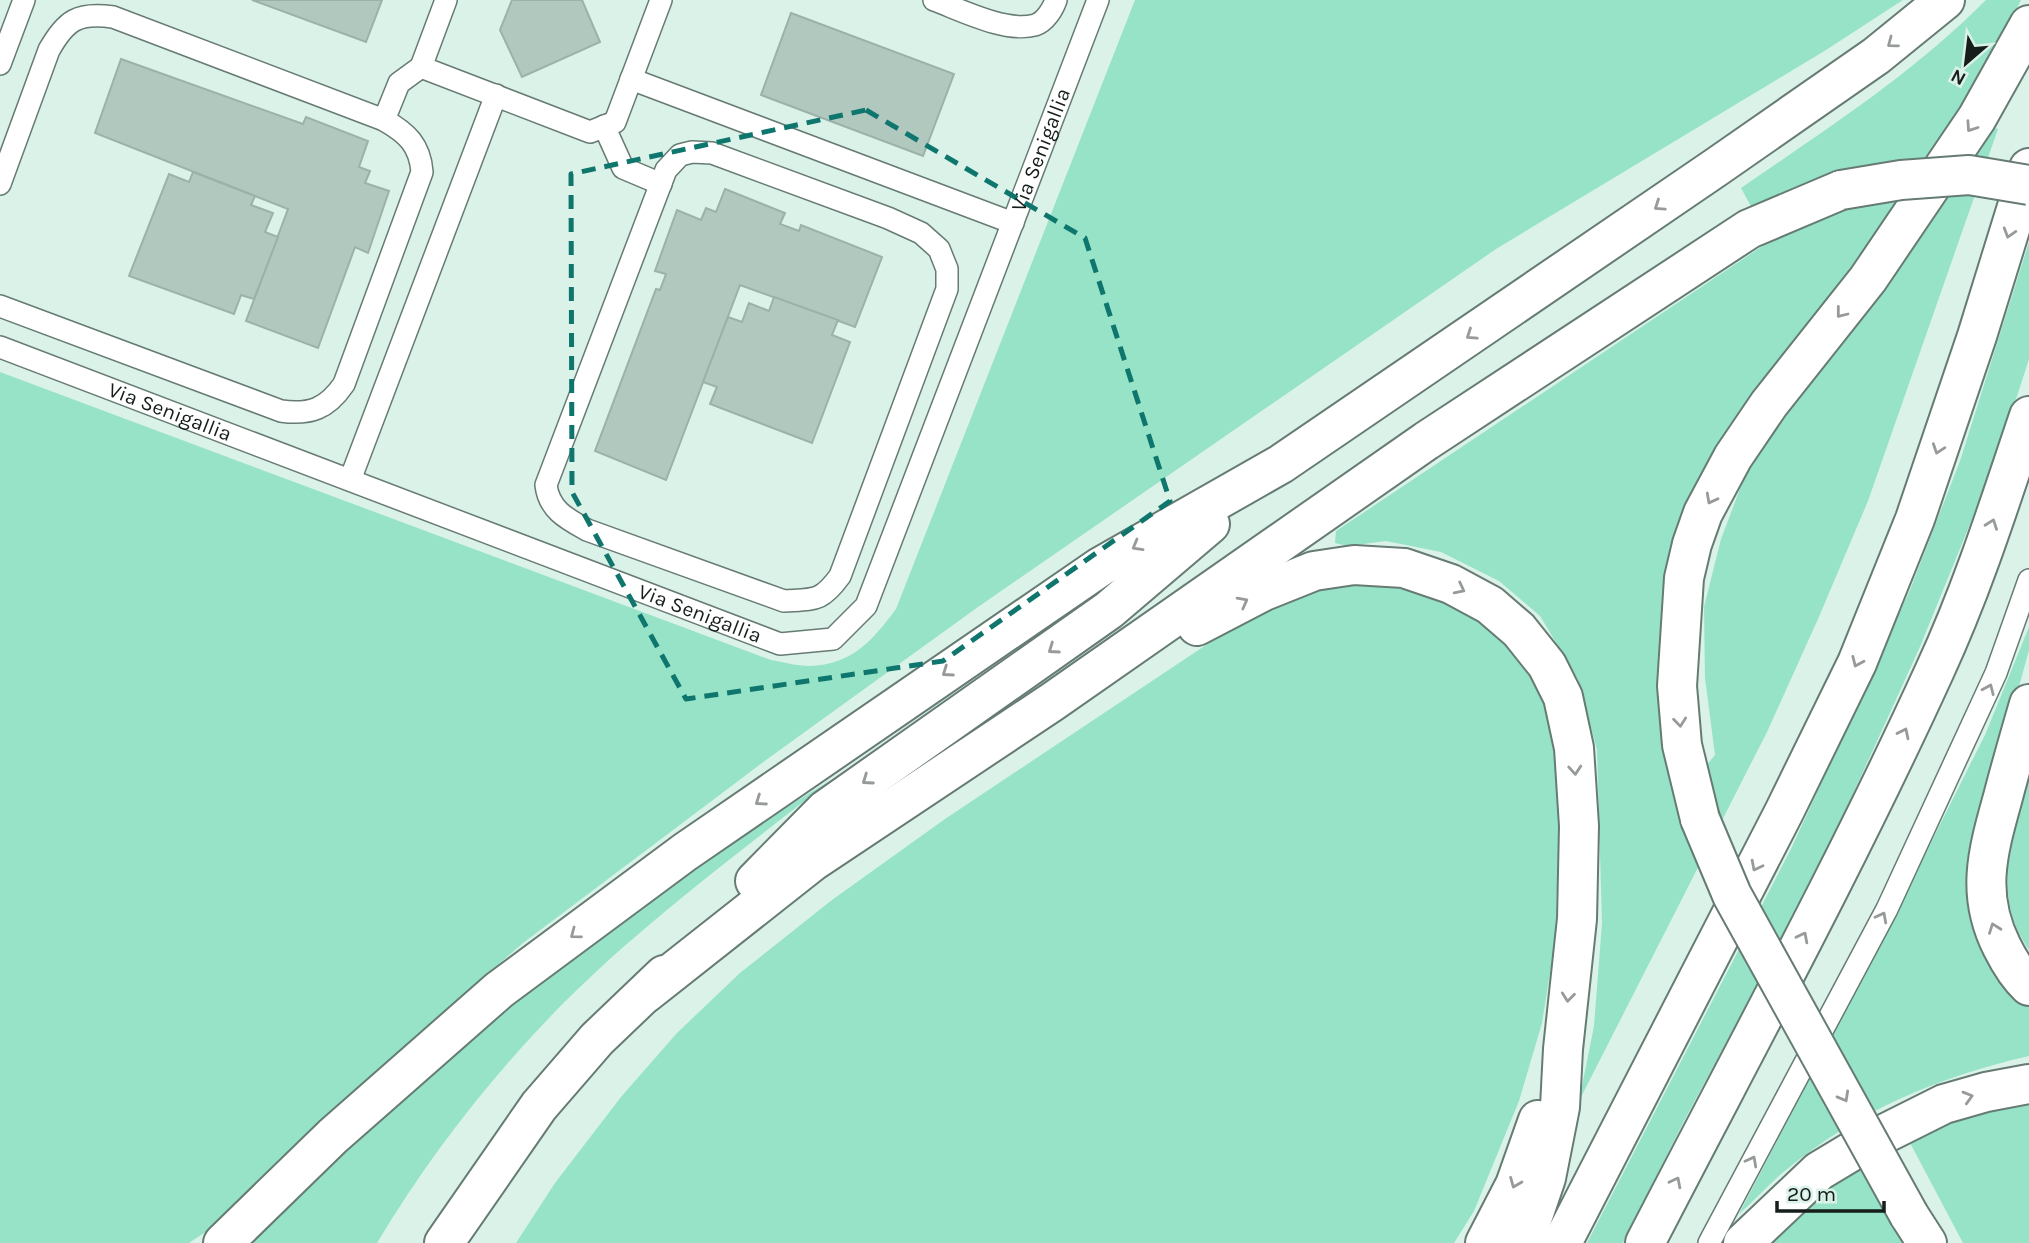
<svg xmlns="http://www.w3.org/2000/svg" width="2029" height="1243" font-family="Karla,sans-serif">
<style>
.green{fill:#96e3c7}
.building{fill:#b1c8bf;stroke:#9bb1a9;stroke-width:2}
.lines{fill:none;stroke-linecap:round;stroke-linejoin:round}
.lane-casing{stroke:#667b73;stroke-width:24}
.highway-casing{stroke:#667b73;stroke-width:42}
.lane{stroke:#fff;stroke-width:21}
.highway{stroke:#fff;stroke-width:38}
.highway-bridge-casing{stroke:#667b73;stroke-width:42;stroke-linecap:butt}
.highway-bridge{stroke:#fff;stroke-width:38}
.oneway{stroke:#969a98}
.marked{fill:none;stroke:#0f766e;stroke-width:5;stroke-dasharray:14 9;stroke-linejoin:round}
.labels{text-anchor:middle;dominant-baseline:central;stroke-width:6;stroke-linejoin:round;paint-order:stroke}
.street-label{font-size:21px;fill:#161e1b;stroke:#dbf2e9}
</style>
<rect width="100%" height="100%" fill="#dbf2e9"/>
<!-- green -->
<g class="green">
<path d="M1135,0h768l-77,50 -330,199 -518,358 -212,153 -243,183 -133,116 -165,160 -36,24h-189v-871l771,288c12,2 26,6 38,6 43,-1 64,-26 87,-57z"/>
<path d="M1986,0h35l-25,50 -51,81 -68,102 -132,171 -38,66 -21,320 29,-35 -10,-77 -1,-71 17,-68 28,-74 30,-52 104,-130 56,-74 50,-83 9,3 -130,372 -50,118 -51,113 -188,369 15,-75 8,-103 -5,-173 -19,-71 -38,-63 -41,-35 -58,-29 -55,-11 -38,5 -13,-3 1,-12 434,-290 -29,-53c87,-60 170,-113 245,-188z"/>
<polygon points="2029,242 2029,359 1997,458 1919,649 1820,866 1683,1123 1623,1243 1587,1243 1791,849 1910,590 1960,461"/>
<polygon points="1386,579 1441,592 1482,618 1513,648 1543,693 1557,737 1560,805 1555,942 1542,1023 1519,1101 1474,1211 1454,1243 516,1243 555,1183 621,1097 677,1033 740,973 832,900 945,819 1263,607 1330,582"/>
<path d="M2029,627v23l-56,204 56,147v55c-91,21 -170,54 -243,114 -16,13 -31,30 -47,44l145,-278 101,-201z"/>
<path d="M2029,774v176c-40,-59 -15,-113 0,-176z"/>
<path d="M831,780c-102,81 -210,159 -298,255 -59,64 -111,133 -156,208h-125l144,-140 72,-65 213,-166z"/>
<polygon points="2029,1095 2029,1243 1963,1243 1908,1139 1955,1119"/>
<polygon points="1871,1148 1924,1243 1755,1243"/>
</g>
<!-- building -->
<g class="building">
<polygon points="252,0 382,0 366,42"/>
<polygon points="512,0 582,0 600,42 522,77 500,30"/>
<polygon points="791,13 954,74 923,156 761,95"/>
<polygon points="121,59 303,124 306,117 368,141 359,167 370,171 365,183 389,191 368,253 355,247 318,348 246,321 288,209 95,133"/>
<polygon points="193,172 255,196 251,205 273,213 265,232 278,237 254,299 241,295 234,314 129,276 169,174 189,182"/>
<polygon points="725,189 785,213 780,224 799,231 801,225 882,257 855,327 740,285 666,480 595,451 656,289 660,290 666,274 655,271 677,210 701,220 706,208 716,212"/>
<polygon points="774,297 838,320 832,335 850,342 812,443 710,404 717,387 703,382 728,317 742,322 749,303 769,311"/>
</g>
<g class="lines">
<!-- lane casing -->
<g class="lane-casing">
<g id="lane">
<polyline points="446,0 421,67 590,132 615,122 661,0"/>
<path d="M934,0c27,10 72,33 101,25 10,-3 18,-16 21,-25"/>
<polyline points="0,64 24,0"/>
<polyline points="631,79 1013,223"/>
<polyline points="384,120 399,83 421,67"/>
<polyline points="604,126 623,168 661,184"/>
<path d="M692,152l20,1 176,65 33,15 18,16 8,20v20l-107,287c-19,26 -25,23 -56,25l-197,-71c-20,-11 -38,-20 -41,-45l120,-315 14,-15z"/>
<path d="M0,184l49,-134c17,-30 29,-38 64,-33l271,103c23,13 36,25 38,52l-78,212c-17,25 -34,31 -63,27l-281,-105"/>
<path id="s1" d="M0,347l780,297 53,-5 33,-33 232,-606"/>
<polyline points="350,480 496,95"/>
<polyline points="1709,1243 1887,909 1996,673 2029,580"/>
</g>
</g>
<!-- highway casing -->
<g class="highway-casing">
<g id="highway">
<polyline points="1197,626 1264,591 1314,571 1354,565 1404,568 1451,584 1490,605 1519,630 1547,665 1563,697 1574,748 1579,826 1577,919 1563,1049 1560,1107 1546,1178 1524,1243"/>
<path d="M2029,704c-9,31 -18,62 -26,93 -15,54 -28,97 -1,150 7,14 15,28 27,39"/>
<polyline points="1700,819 1682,745 1677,686 1684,578 1692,544 1703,513 1733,457 1769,404 1868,279 1977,118 2029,25"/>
<polyline points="755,881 825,810 1109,610 1210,524"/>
<polyline points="646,993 812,862 1052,702 1426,441 1749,229 1841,190"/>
<polyline points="1909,1215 1927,1243"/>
<polyline points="223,1243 333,1136 499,990 685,852 1100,567 1281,464 1715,168 1876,56 1945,0"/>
<polyline points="444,1243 539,1106 597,1039 664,975"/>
<polyline points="1485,1243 1515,1185 1538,1120"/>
<polyline points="1562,1243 1784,812 1857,663 1915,519 1977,336 2029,168"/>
<path d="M1645,1243c98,-190 201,-378 290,-573 38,-82 65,-168 94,-254"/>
<polyline points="1743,1243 1819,1171 1864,1144 1944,1104 1986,1092 2029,1084"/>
</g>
</g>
<!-- lane -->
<use href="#lane" class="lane"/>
<!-- highway -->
<use href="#highway" class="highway"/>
<!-- highway-bridge casing -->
<g class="highway-bridge-casing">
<g id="highway-bridge">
<polyline points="1841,190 1901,180 1969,175 2029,185"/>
<polyline points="1700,819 1732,895 1909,1215"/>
</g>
</g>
<!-- highway-bridge -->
<use href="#highway-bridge" class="highway-bridge"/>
</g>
<!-- one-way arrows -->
<defs><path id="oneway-chevron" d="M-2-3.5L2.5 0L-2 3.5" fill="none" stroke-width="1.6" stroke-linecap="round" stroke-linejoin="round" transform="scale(1.75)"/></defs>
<g class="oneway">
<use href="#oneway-chevron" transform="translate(1892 43) rotate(143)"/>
<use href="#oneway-chevron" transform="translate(1971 127) rotate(124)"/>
<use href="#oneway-chevron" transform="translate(1659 206) rotate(146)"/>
<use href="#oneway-chevron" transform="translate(2009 233) rotate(107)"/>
<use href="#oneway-chevron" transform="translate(1841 313) rotate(128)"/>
<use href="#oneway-chevron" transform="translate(1471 335) rotate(146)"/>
<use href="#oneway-chevron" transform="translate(1938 449) rotate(109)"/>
<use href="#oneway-chevron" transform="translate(1711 499) rotate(118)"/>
<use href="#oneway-chevron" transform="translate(1992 524) rotate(-70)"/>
<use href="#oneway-chevron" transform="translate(1137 546) rotate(150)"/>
<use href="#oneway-chevron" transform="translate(1460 589) rotate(27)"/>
<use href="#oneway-chevron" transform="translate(1243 602) rotate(-28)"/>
<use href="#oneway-chevron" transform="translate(1053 649) rotate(145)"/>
<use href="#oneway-chevron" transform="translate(1857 662) rotate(114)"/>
<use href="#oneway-chevron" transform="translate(947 672) rotate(145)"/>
<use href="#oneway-chevron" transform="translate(1989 689) rotate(-66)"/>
<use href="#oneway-chevron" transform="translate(1680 722) rotate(84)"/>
<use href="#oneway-chevron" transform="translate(1904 733) rotate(-64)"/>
<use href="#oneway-chevron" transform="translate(1575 770) rotate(86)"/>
<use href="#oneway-chevron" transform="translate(867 780) rotate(145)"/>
<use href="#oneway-chevron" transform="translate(760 801) rotate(145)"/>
<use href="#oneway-chevron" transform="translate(1756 866) rotate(117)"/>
<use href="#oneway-chevron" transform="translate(1882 917) rotate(-62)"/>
<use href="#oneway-chevron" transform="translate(1994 928) rotate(-110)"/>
<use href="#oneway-chevron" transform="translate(575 934) rotate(143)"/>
<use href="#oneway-chevron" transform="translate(1803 937) rotate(-63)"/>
<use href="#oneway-chevron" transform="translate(1568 997) rotate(96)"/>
<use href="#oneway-chevron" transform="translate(1844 1097) rotate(61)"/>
<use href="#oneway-chevron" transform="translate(1968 1097) rotate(-16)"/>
<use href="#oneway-chevron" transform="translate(1752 1161) rotate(-62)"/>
<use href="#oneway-chevron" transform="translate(1676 1182) rotate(-63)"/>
<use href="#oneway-chevron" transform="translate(1515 1183) rotate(112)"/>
</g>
<!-- marked area -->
<path class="marked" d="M866,110l219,128 85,263 -227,160 -257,38 -114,-207 -1,-318z"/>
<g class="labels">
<!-- street labels -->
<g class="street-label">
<text stroke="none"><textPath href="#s1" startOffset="1423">Via Senigallia</textPath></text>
<text stroke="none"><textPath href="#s1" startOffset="182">Via Senigallia</textPath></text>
<text stroke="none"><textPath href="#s1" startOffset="749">Via Senigallia</textPath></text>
</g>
</g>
<!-- north arrow -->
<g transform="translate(1966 63) rotate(208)" stroke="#dbf2e9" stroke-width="5" paint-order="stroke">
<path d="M0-5L12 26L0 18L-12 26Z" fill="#161e1b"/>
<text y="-10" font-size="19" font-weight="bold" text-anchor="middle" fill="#161e1b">N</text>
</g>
<!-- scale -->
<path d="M1777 1201v10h107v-10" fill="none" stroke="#161e1b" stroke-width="3.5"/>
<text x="1787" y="1201" font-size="21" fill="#161e1b" stroke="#dbf2e9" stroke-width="5" paint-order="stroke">20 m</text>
</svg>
